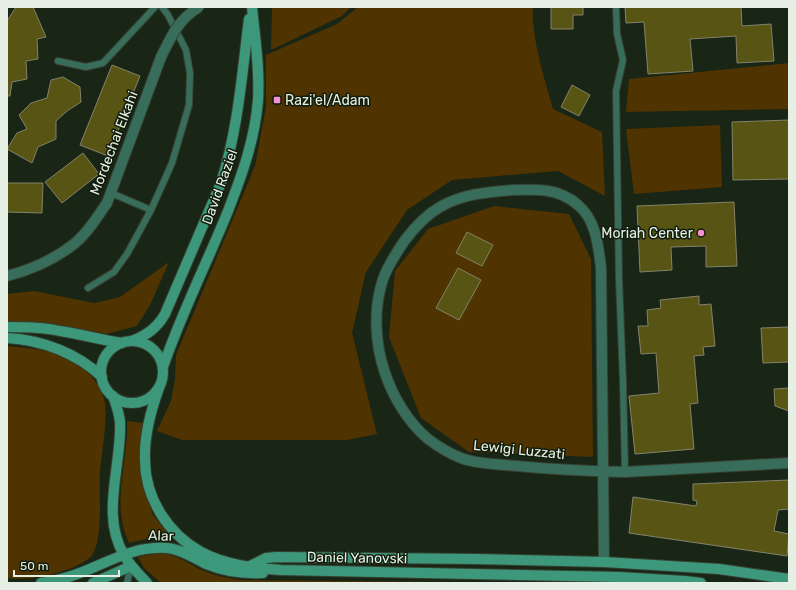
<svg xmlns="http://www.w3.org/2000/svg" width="796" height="590" font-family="Rubik,sans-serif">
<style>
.green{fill:#4f3300}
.building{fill:#585514;stroke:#83826b}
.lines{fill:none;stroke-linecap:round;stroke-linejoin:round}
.lane-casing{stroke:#364132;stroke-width:8}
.street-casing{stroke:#364132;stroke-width:12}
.secondary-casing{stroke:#364132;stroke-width:12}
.lane{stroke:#386d5b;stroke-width:6}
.street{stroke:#386d5b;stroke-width:10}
.secondary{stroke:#3d987b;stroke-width:10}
.street-bridge-casing{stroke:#364132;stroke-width:12;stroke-linecap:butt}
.street-bridge{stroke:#386d5b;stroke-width:10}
.poi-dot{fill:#f491d3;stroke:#101c0c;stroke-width:1.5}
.labels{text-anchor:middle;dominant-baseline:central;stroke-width:3;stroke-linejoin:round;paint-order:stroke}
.poi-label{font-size:14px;fill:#e6efe3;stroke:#101c0c;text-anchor:start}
.street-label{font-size:14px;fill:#e6efe3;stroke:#101c0c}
</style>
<rect width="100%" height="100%" fill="#192515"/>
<!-- green -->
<g class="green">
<polygon points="272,7 351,7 342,16 271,50"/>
<path d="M358,7h175c-2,30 12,73 20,102l49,23 3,64 -47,-25 -106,9 -45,30 -41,62 -14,61 25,101 -30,6h-165l-25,-9 14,-30 4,-22 1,-24 79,-189 11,-59v-52l71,-31z"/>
<polygon points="789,63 789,109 626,112 629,79"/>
<polygon points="720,125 722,187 634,194 626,129"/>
<polygon points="494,206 569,214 591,259 593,457 469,452 421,418 389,337 395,271 428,229"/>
<polygon points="169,262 150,305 137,326 106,334 49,323 7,322 7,294 34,291 94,303 120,297"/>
<path d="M7,346c16,1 39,4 54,9 19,7 41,27 44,48 2,23 -3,47 -5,70 -1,23 2,47 -3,70 -1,5 -4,10 -6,14 -6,4 -12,8 -19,11 -18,7 -47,13 -65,10z"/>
<path d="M127,421l17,2 -4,32 3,32 10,28 15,19 -39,9c-19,-42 0,-79 -2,-122z"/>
<path d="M165,553c14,3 25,12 39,18 12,5 24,7 36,9l314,3h-393l-17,-15 -6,-11 14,-3z"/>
</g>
<!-- building -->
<g class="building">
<polygon points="16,7 33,7 46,37 37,39 38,59 26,61 27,79 12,82 10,96 7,96 7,21"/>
<polygon points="551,7 583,7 583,15 573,15 573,29 551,29"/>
<polygon points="625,7 741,7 742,26 771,24 774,61 737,63 736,36 690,39 693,71 648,74 644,22 626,23"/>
<polygon points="112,65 140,76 108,156 80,145"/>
<polygon points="63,77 80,87 81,102 67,111 56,121 56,139 38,147 32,163 7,149 17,133 27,129 19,115 31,103 47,98 51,80"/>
<polygon points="572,85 590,95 579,116 561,107"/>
<polygon points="789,120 789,179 733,180 732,122"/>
<polygon points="83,153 99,174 62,203 45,182"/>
<polygon points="7,183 43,183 42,213 7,212"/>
<polygon points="734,202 737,266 706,267 706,246 671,247 672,270 640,272 637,206"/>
<polygon points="467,232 493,245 482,266 456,253"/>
<polygon points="458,268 481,280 459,320 436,308"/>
<polygon points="699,296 699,305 711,304 715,346 703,347 704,355 694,356 698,403 690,404 694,449 635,454 629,396 659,393 656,353 641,354 638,326 648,326 647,310 661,308 660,300"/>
<polygon points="789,327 789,362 763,363 761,328"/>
<polygon points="789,388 789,411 775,406 774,389"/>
<polygon points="789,480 789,509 778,510 774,531 789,534 787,556 629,533 633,497 696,506 697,501 693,500 693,484"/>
</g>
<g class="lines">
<!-- lane casing -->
<g class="lane-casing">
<g id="lane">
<polyline points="616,7 617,34 623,60 616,91 619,279 623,382 625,472"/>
<polyline points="58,61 86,67 103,63 155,7"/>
<polyline points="111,193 151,210"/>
<polyline points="88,288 114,272 127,254 151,210 172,163 189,105 190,73 186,50 168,15 162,7"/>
<polyline points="127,583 131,566"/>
</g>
</g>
<!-- street casing -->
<g class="street-casing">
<g id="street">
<path d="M7,276c23,-6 48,-17 67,-32 14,-11 23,-27 33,-41l54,-146"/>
<path d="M604,562l-3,-295c-3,-22 -5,-47 -23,-62 -19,-17 -42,-16 -65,-15 -25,2 -51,4 -73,17 -14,8 -25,20 -35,33 -8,12 -17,25 -22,39 -10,30 -8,65 2,94 8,24 23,49 43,66 8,6 23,15 33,19 12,5 31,6 44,7 40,4 80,6 120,7l164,-9"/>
</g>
</g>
<!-- secondary casing -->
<g class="secondary-casing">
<g id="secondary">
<path d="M7,327c18,0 36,0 53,4 21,3 41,9 62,12"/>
<path d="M7,338c35,2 70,15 95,39"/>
<path d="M132,341c15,-6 25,-13 33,-27l56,-131c17,-53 21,-109 28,-164"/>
<circle cx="132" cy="372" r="31"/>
<path d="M163,367c18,-53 44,-104 65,-156 14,-36 27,-72 30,-111 2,-30 -3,-62 -6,-93"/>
<path d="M159,388c-8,22 -15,48 -14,72 0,38 23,74 56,92 24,13 53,16 80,18l338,7 66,4 16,2"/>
<path d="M113,396c3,8 6,17 7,26 2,44 -20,93 4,133 6,11 15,19 23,28"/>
<polyline points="248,567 266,558 276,557 475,559 604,562 719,569 789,579"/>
<path d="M41,583c13,-2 26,-5 39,-10 29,-11 53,-27 87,-25 14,1 27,10 39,16 19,8 37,10 57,9"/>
<polyline points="93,583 131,566"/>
</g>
</g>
<!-- lane -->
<use href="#lane" class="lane"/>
<!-- street -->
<use href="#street" class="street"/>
<!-- secondary -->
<use href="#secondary" class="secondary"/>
<!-- street-bridge casing -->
<g class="street-bridge-casing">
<path id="street-bridge" d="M161,57c11,-22 17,-37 38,-50"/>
</g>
<!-- street-bridge -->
<use href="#street-bridge" class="street-bridge"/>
</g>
<!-- markers -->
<g class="poi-dot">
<rect x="273" y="96" width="8" height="8" rx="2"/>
<circle cx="701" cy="233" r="4"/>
</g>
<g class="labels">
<!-- poi labels -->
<g class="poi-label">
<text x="285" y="100">Razi'el/Adam</text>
<text x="693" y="233" text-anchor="end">Moriah Center</text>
</g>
<!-- street labels -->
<g class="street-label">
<text transform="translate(114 143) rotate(-69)">Mordechai Elkahi</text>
<text transform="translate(220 187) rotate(-70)">David Raziel</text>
<text transform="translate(519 450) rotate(6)">Lewigi Luzzati</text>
<text transform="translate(161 536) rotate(2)">Alar</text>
<text transform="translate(357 558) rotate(1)">Daniel Yanovski</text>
</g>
</g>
<!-- border -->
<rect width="796" height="590" fill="none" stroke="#e6efe3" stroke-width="16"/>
<!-- scale -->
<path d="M14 570v6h105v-6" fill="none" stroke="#e6efe3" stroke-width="2"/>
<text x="20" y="570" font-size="12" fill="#e6efe3" stroke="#101c0c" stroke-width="3" paint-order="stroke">50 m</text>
</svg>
